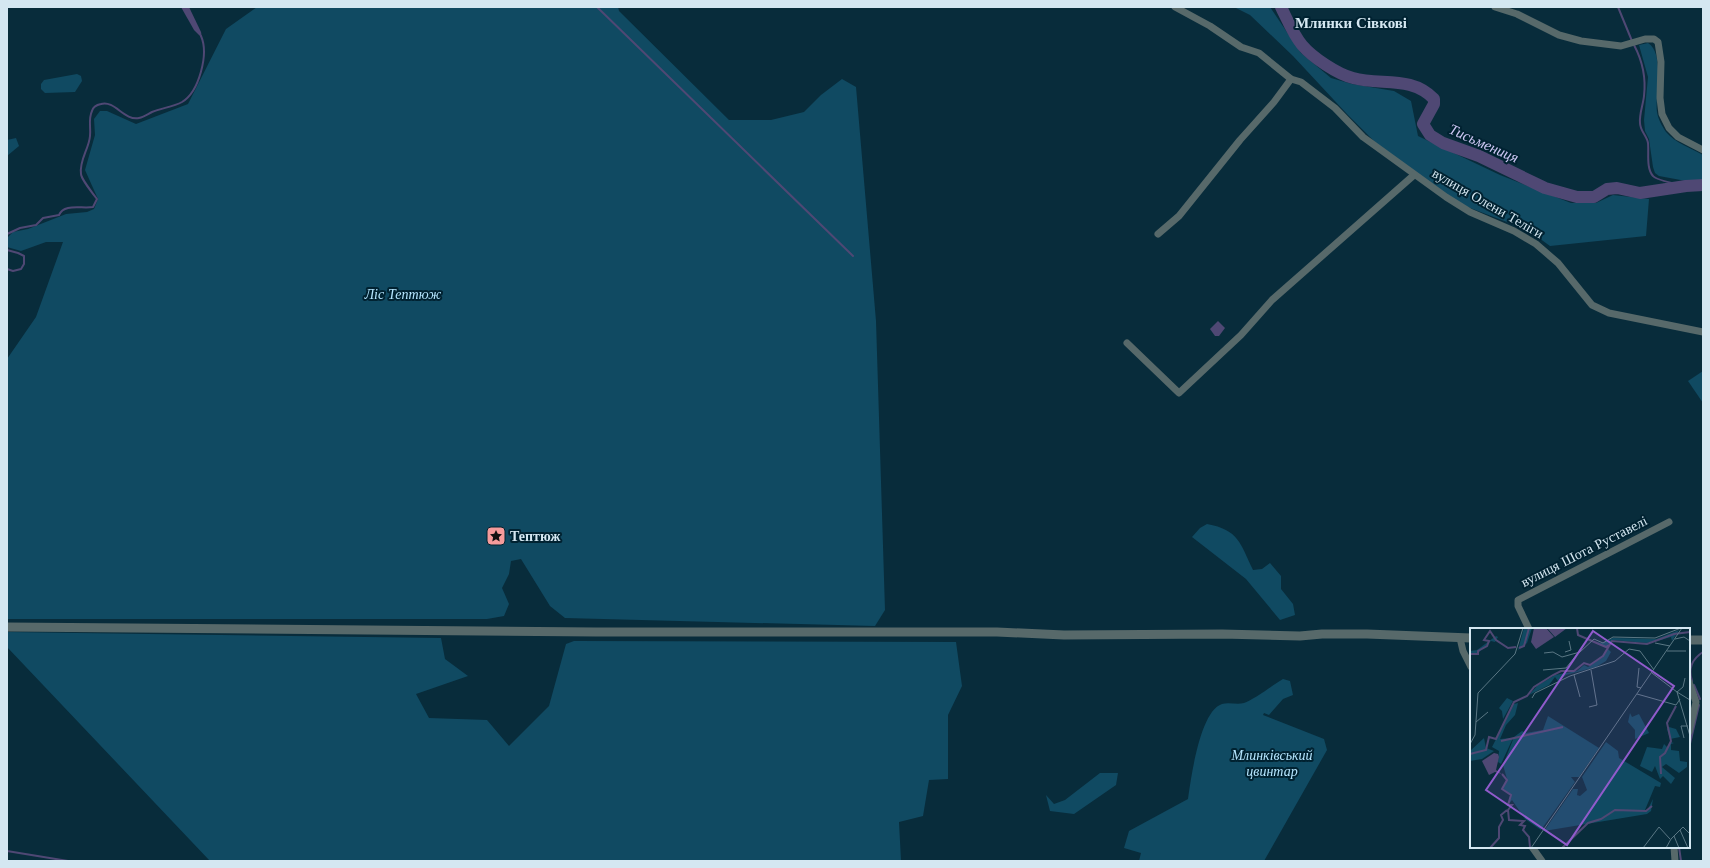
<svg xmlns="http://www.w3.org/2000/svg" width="1710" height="868" font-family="'Libre Baskerville',serif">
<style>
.green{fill:#104a62}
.water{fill:#4f4874}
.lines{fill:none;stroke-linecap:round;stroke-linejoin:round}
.stream{stroke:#4f4874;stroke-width:2}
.river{stroke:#4f4874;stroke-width:12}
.minor{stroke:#57696a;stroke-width:7}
.tertiary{stroke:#57696a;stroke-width:9}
.labels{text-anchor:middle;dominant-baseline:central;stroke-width:4;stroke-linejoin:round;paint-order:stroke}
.street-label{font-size:14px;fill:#d4e7f1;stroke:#002231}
.park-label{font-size:14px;font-style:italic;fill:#b4e5fe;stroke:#002231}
.poi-label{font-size:14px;font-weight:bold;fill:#d4e7f1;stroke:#002231;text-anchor:start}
.neighbourhood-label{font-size:15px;font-weight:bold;fill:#d4e7f1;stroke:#002231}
.water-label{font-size:15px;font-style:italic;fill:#ccc7f3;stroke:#002231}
.inset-river{fill:none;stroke:#4f4874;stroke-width:2}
.inset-road{fill:none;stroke:#5a7784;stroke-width:1}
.view{fill:#915bcc;fill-opacity:0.15;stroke:#915bcc;stroke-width:2}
.inset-edge{fill:none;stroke:#d4e7f1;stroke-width:2}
</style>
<rect width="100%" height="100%" fill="#082c3b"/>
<!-- green -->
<g class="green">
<polygon points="257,7 618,7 619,11 729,120 771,120 804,112 821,95 842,79 856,87 876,321 885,610 875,626 565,618 550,606 521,559 511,561 509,574 502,588 509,604 504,616 487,619 7,619 7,359 36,317 63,242 46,242 21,251 7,247 7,238 13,232 28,229 66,214 87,212 94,209 98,199 85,170 95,135 94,119 100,111 107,111 136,124 188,104 226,29"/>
<polygon points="1234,7 1270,7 1301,53 1331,78 1352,84 1394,91 1411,101 1418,136 1500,175 1571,203 1596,203 1613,195 1649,199 1646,236 1550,246 1528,230 1457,203 1375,142 1347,114 1293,56 1250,15"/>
<path d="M1648,43c17,10 7,53 9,69 1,7 5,14 9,20 9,11 25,16 37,23v27l-17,-1 -27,-5 -4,-3 -2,-6 -4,-28 -4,-8 -1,-11 4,-43 -9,-32z"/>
<polygon points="77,74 81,76 82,81 75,92 45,93 41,89 41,84 44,80"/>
<polygon points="16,138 19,146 7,156 7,140"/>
<polygon points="1703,371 1703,403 1688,381"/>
<path d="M1207,524c32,6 33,19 46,46l9,-1 8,-6 11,13v13l12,15 2,11 -15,5 -34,-41 -54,-42 8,-9z"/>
<polygon points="7,632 441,638 445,659 468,676 416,694 429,718 487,720 509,746 549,706 566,644 574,641 956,642 962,686 948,715 948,779 929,780 923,816 899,822 901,861 210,861 7,647"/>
<path d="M1283,679l7,2 3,14 -10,4 -14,16 -5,-2 -1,2 61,24 3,11 -63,111h-125l2,-8 -17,-5 5,-17 59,-32c3,-21 12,-88 34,-95 7,-2 15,1 22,-1 9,-3 29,-18 39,-24z"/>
<polygon points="1100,773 1118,773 1116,785 1074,814 1050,811 1046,795 1054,804 1065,800"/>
</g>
<!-- water -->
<g class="water">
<polygon points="181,7 189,7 201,32 202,38 194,30"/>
<polygon points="1218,321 1225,328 1219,336 1215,336 1210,329"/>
</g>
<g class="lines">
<!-- stream -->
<g class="stream">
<polyline points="597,7 853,256"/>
<polyline points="1618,7 1632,41"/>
<path d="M1634,45c8,15 12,34 10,51 -1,9 -5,19 -4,27 0,8 7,13 8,20 1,10 -2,25 5,33 4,5 26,8 33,10"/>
<path d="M7,234l13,-6 16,-3 7,-7 16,-3c5,-12 23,-6 34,-8l4,-8c-4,-5 -16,-21 -16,-25 -2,-14 8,-25 9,-38 1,-9 -2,-17 2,-25 1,-4 4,-6 9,-7 14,-4 23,17 38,14 5,-1 9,-4 13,-6 9,-4 21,-5 30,-10 17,-10 27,-48 19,-66"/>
<polyline points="7,250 18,253 24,256 24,264 21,269 13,271 7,269"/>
<path d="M1692,681c-4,-12 0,-22 11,-29"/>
<polyline points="1694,685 1700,699"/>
<polyline points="1689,748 1699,705"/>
<polyline points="1679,847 1681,861"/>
<polyline points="7,851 68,861"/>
</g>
<!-- river -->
<path class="river" d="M1281,7c6,12 12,27 21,38 10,12 35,29 51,33 28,8 58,-3 81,21v5l-11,20 7,11 13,8 36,13 66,32 32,9h17l13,-8 10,-1 23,5 46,-7 17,-1"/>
<!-- minor -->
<g class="minor">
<polyline points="1175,7 1210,26 1241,47 1259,53 1291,79 1301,82 1335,108 1363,137 1446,197 1470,212 1514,231 1536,244 1558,263 1592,305 1609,313 1703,332"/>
<polyline points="1495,7 1517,14 1559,35 1581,41 1621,46 1645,39 1654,39 1658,42 1661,62 1660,98 1662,114 1669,128 1678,137 1703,150"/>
<polyline points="1158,234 1179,216 1240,140 1274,102 1291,79"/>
<polyline points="1127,343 1179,393 1241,335 1272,300 1414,175"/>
<polyline points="1529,629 1518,606 1518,600 1669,522"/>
<polyline points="1460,638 1463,651 1471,667"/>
<polyline points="1689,682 1696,702 1689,732"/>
<polyline points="1532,847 1542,861"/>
<polyline points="1674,847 1675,861"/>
</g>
<!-- tertiary -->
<g class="tertiary">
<polyline points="7,627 596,632 997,632 1064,635 1222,634 1300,636 1322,634 1367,634 1471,638"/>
<polyline points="1689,640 1703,640"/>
</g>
</g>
<!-- icons -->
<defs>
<g id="sight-square" transform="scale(1)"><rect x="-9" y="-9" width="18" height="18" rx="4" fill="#f59b9b" stroke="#002231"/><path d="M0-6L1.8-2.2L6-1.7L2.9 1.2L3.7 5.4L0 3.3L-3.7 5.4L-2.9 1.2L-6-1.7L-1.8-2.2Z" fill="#111"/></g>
</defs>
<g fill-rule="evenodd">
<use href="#sight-square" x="496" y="536"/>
</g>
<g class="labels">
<!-- street labels -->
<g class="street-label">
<text transform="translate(1488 203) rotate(30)">вулиця Олени Теліги</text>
<text transform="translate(1584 551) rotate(-27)">вулиця Шота Руставелі</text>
</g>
<!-- park labels -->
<g class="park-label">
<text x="403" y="294">Ліс Тептюж</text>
<text x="1272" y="755">Млинківський<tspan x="1272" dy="16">цвинтар</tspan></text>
</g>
<!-- poi labels -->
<g class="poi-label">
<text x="510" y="536">Тептюж</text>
</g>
<!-- neighbourhood labels -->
<g class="neighbourhood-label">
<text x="1351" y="22">Млинки Сівкові</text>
</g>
<!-- water labels -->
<g class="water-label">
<text transform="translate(1484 143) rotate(24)">Тисьмениця</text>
</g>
</g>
<!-- overview -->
<g transform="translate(1470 628)">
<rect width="220" height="220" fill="#082c3b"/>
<path d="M54,0h8l-5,15 -9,7zM209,2l-7,11 -1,-4 -17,5 21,-8 -28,9 -34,-3 -7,7 -13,-6 8,2 12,-5 43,1zM26,8l2,1 -3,5 -4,-1 -15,14 -6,-1v-3l7,-1zM138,21l3,3 -5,9 -10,6 -30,8 -8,6 -3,-4 -6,8 -20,10 8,-9 18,-11 22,-4 7,-6 4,2 15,-10zM37,70l6,3 -10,18 -1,-8 -3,-3zM48,75l-3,12 -9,10 -6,14 13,-1 -12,26 -3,-2 1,-11 -7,-4 22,-43zM160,85l2,4 7,-3 10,19 -14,6v-9l-7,-8zM78,88l51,32 -20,29h-8l4,5 -34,48 -16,-11 -13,-19 -4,5 3,-10 -9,-7 5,-9 -4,-14 11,-28 8,-6 4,2 17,-3zM199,99l7,2 4,8 -10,2 -3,-10zM14,110l2,10 8,3 -12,8 -12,2v-10zM136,114l12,9 1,7 42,25 -1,4 -5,-1 -10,24 2,1 6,-12 -2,12 -4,3 -103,17 29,-42h5l-1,6 3,1 7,-6 -5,-13zM200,114l4,1 -3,1v6l8,1 1,10 7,1v5l-8,6 -13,-9 -4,3 13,11 -4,6 -8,-8 -3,3 -5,-13 -3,6 -12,-6 7,-19 15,2 2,-5 4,4z" fill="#104a62"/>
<path d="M64,0h12l8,9 -18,12 -5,-7zM77,0h20l-12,9zM24,125l4,1 1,3 -3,13 6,4 -7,-2 -6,3 -7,-14z" fill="#4f4874"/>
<path class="inset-river" d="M107,0l1,7 28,12 3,-2M49,20l5,-2 5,-18M0,26h8v-3l9,-5 2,-5 -5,-1 6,-9 6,9 12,8 8,-1M31,113l62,-14M0,126l16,-4 3,-13 7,2 18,-37 13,-6 7,-9 19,-12 8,-4h13l10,-8 6,2 13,-9 9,-15 35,3 27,-10 16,-2M32,146l5,6 -5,9 9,6 -3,10h4l-4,5 1,10 15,1 -4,4 5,1 -2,4 6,7 1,10M191,146l-1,-17 5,-4 6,-12 -4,-18 9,-17M20,220l9,-10v-11l4,-7 -2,-5 6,-5M92,220l26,-25 13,-4 14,-9 31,1 6,-5"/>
<path class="inset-road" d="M205,11l9,-2 6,4M185,15l15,3M197,23h19M95,24l6,-2 -2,-9M74,25l9,-1 9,5 18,-5 14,-13 9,4 10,-6 42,1 26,-10M169,40l-2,19 4,1M73,42l23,-2 12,-15M182,45l25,19 13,44M104,47l6,22M215,50l-2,9 -6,5 13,8M167,66l39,11 4,-6M62,70l3,-5 35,-17 45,-15 14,-12 11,2 14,19M119,79l8,-2 -6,-35M6,94l12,-10M214,110l-3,-12h7M0,116l5,-9 3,-42 37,-39 8,-26M210,202l8,18M204,208l5,12M61,220l151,-220M173,220l16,-21 11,12M196,220l5,-9 12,-12 7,7"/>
<path class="view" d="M123,3l81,55 -107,159 -81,-55z"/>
<rect width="220" height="220" class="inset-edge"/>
</g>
<!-- border -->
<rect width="1710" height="868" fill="none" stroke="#d4e7f1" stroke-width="16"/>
</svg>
